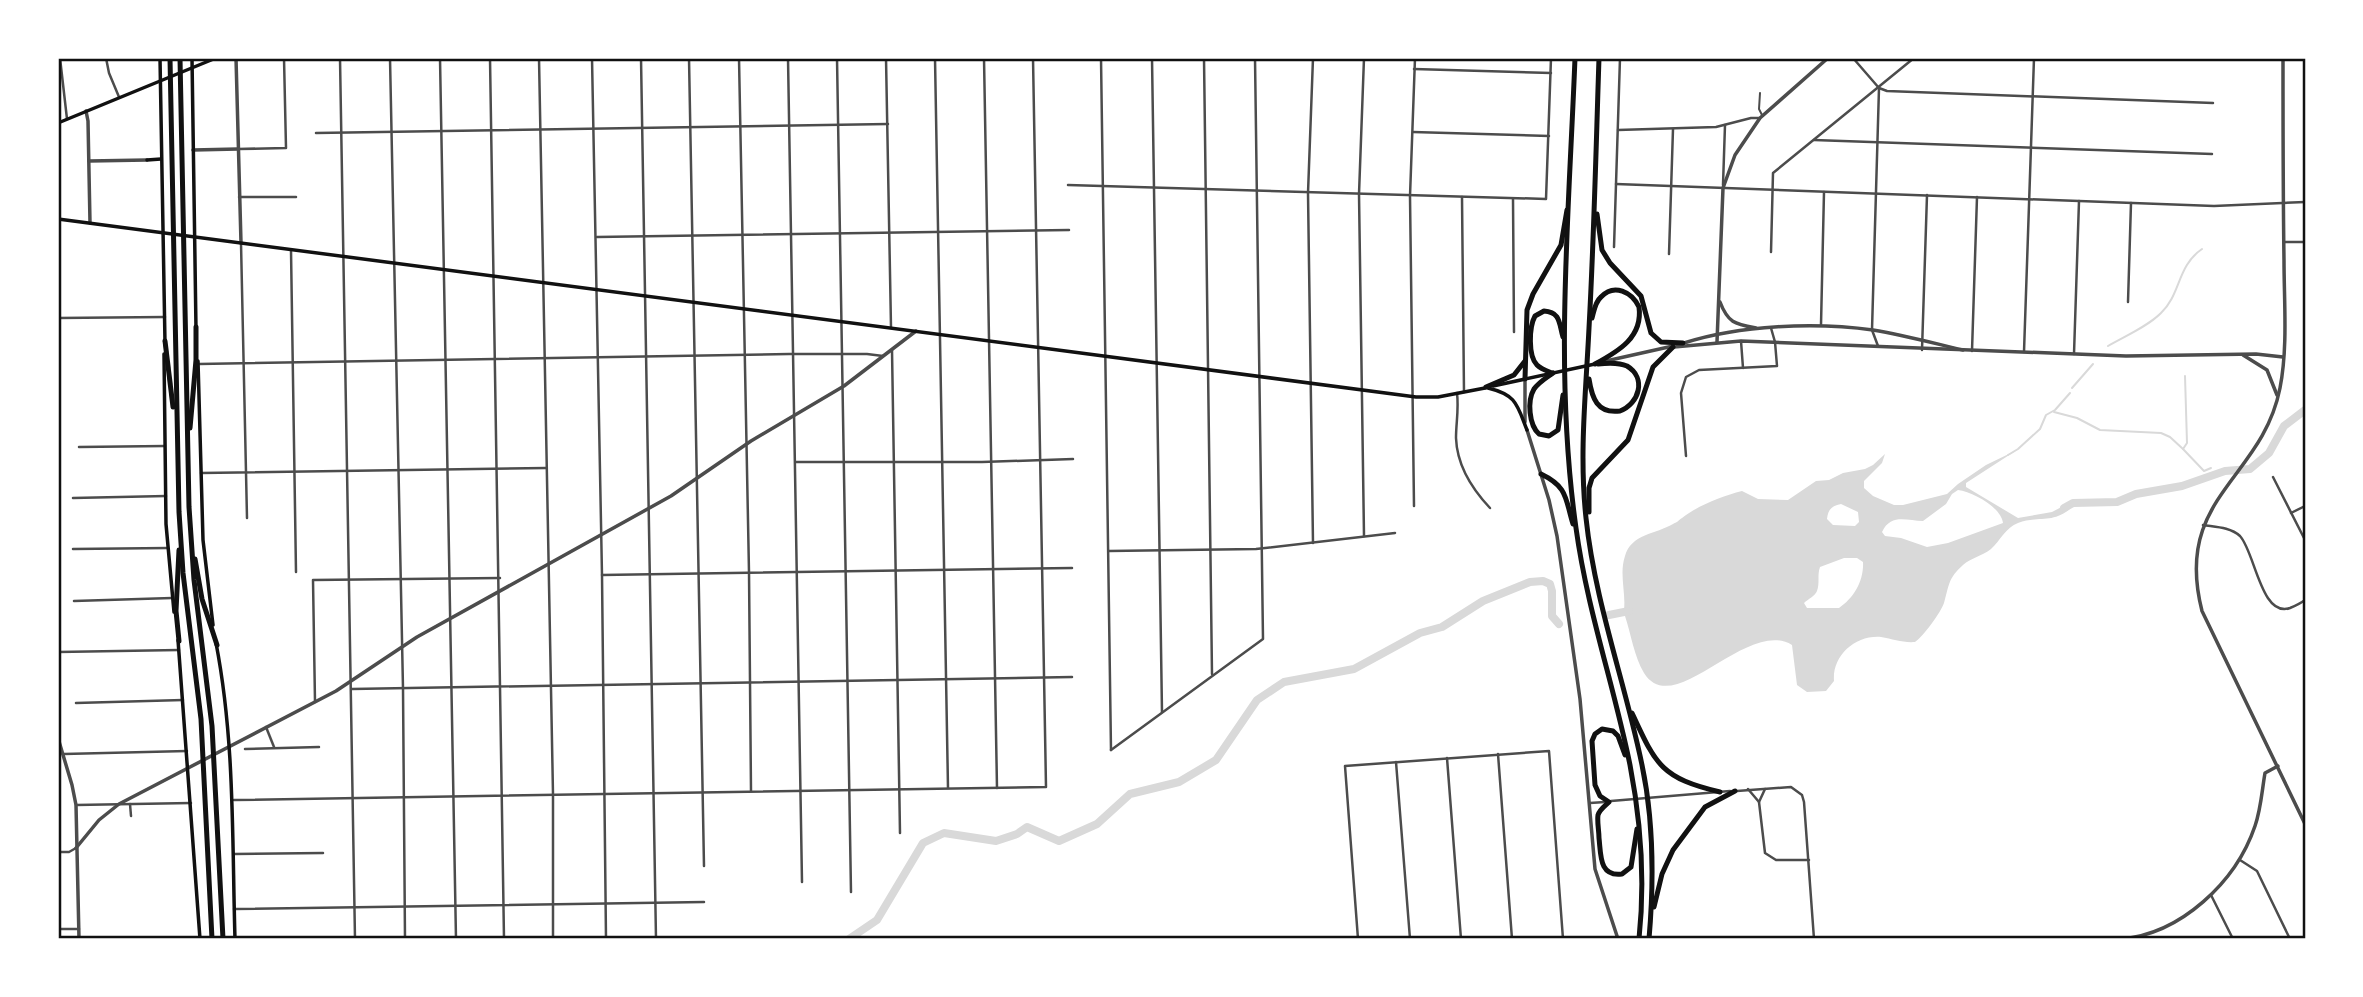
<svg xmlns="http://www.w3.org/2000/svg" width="2363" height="997" font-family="Arial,sans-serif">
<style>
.water{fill:#d9d9d9;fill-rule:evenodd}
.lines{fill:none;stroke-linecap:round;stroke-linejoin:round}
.stream{stroke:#d9d9d9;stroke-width:2}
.river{stroke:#d9d9d9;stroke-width:8}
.service{stroke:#4c4c4c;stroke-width:2}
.minor{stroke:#4c4c4c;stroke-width:2.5}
.tertiary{stroke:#4c4c4c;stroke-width:3.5}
.secondary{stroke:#111;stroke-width:3.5}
.motorway{stroke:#111;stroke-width:5}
.neatline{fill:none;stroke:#111;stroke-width:2.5}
</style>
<rect width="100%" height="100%" fill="#fff"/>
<!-- water -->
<path class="water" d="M2017,450l-51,33v4l52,31 34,-6 21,-11v5c-19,19 -34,9 -55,17 -12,4 -18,18 -27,26 -9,7 -20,9 -28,16 -15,13 -14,21 -19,38 -3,9 -21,34 -29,39 -12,1 -22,-3 -34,-5 -26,-2 -49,19 -47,44l-8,10 -19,1 -10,-7 -5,-40c-45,-28 -118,76 -148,28 -10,-17 -13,-39 -19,-57l-3,-1 -1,-3 3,-2c2,-18 -5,-36 1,-54 6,-22 31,-22 48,-32 8,-4 2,-1 9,-6 17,-13 40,-22 60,-27l16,8 30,1 28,-19 13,-1 14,-7 22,-4 8,-4 12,-11 -3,9 -18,18v7l9,8 21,9h9l44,-11 11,-10 28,-19zM1958,490c15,2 43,17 45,33l-55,20 -21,4 -26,-9 -16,-2 -3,-4c9,-19 25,-11 41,-11l23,-17 6,-10zM1841,504l17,8 1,10 -4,4 -22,-1 -6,-6c1,-9 4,-13 14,-15zM1844,558h13l6,4c1,19 -9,36 -24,46h-32l-3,-5c4,-4 11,-7 13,-12 3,-8 0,-16 3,-24z"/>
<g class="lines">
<!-- stream -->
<g class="stream">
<path d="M2108,346c17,-10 39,-19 53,-33 20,-19 16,-47 41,-64"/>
<polyline points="2072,388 2093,364"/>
<polyline points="2054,412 2077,418 2100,430 2161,433 2170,437 2183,449 2187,443 2185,376"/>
<polyline points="2183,449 2204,471 2211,468"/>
<polyline points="2008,455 2018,449 2040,429 2046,415 2055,410 2070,393"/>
</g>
<!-- river -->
<g class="river">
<polyline points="2064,508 2073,503 2117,502 2136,494 2182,486 2225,471 2250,469 2269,453 2284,426 2305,410"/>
<polyline points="1609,615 1629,611"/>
<polyline points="849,939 877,920 923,843 944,833 996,841 1017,834 1027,827 1059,841 1097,824 1130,794 1179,782 1216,760 1257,700 1284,682 1354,669 1420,633 1442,627 1483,601 1530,582 1543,581 1550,584 1552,591 1552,616 1559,624"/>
</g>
<!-- service -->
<polyline class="service" points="1760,93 1759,109 1762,115"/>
<!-- minor -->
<g class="minor">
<polyline points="60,58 67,119"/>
<polyline points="106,58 109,73 119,97"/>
<polyline points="340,58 355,939"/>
<polyline points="390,58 403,688 405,939"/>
<polyline points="440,58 456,939"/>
<polyline points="490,58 504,939"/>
<polyline points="539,58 553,794 553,939"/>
<polyline points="592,58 602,575 606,939"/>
<polyline points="641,58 656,939"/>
<polyline points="689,58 704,866"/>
<polyline points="739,58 749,572 751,791"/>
<polyline points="788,58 802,882"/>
<polyline points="837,58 851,892"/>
<polyline points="886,58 891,327"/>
<polyline points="935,58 948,788"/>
<polyline points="984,58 997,788"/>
<polyline points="1101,58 1111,750"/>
<polyline points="1152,58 1162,712"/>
<polyline points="1204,58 1212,674"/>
<polyline points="1313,58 1308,193 1313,543"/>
<polyline points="1364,58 1359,194 1364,536"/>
<polyline points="1853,58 1879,88 1887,91 2213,103"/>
<polyline points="1414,69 1551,73"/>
<polyline points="1618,130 1716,127 1751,118 1760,118"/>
<polyline points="1413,132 1549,136"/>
<polyline points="316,133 888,124"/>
<polyline points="1814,140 2212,154"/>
<polyline points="238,149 286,148 284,58"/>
<polyline points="1616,184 2214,206 2305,202"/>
<polyline points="1068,185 1546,199 1551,58"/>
<polyline points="1723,185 1725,125"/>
<polyline points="239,197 296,197"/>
<polyline points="1462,197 1464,392"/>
<polyline points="1513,199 1514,332"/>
<polyline points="597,237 1069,230"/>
<polyline points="2284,242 2305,242"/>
<polyline points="241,243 247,518"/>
<polyline points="1614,247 1620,58"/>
<polyline points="291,250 296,572"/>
<polyline points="1771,252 1773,173 1914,58"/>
<polyline points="1669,254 1673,129"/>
<polyline points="2128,302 2131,203"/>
<polyline points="58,318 165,317"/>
<polyline points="1821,325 1824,192"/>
<polyline points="1741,341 1743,368"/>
<polyline points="1878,346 1872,330 1879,88"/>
<polyline points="892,350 900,833"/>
<polyline points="1922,350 1927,195"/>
<polyline points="1972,351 1977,197"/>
<polyline points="2024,352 2034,58"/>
<polyline points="2074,354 2079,201"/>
<polyline points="199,364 789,354 867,354 883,356"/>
<path d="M1457,393c2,16 -1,30 -1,45 1,27 17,52 34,70"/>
<polyline points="79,447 165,446"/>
<polyline points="1686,456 1681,393 1686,377 1699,370 1777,366 1775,342 1771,328"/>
<polyline points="796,462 982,462 1073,459"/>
<polyline points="201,473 546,468"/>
<polyline points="2273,477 2305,540"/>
<polyline points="73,498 166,496"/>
<polyline points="1414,506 1410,196 1415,58"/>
<polyline points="2291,513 2305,506"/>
<path d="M2203,525c12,2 27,2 37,11 15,16 21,82 50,72 5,-2 11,-5 15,-8"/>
<polyline points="73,549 168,548"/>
<polyline points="1109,551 1256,549 1395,533"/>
<polyline points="602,575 1072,568"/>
<polyline points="74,601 172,598"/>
<polyline points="58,652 179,650"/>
<polyline points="352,689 1072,677"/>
<polyline points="315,702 313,580 500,578"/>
<polyline points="76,703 183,700"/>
<polyline points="266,727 274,747"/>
<polyline points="245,749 319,747"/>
<polyline points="1111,750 1263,639 1255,58"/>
<polyline points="64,754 187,751"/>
<polyline points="1498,754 1512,939"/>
<polyline points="1447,758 1461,939"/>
<polyline points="1396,762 1410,939"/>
<polyline points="1748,789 1759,802"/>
<polyline points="1765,789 1759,802 1765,853 1776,860 1809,860"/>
<polyline points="1737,791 1791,787 1802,795 1804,802 1814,939"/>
<polyline points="234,800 1046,787 1033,58"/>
<polyline points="1611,801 1730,791"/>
<polyline points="1590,803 1605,802"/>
<polyline points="130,804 131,816"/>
<polyline points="76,805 191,803"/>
<polyline points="58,852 69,852 76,848"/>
<polyline points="234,854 323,853"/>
<polyline points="2240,860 2257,871 2290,939"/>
<polyline points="2211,895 2233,939"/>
<polyline points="234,909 704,902"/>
<polyline points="58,929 79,929"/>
<polyline points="1358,939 1345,766 1549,751 1563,939"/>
</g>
<!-- tertiary -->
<g class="tertiary">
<polyline points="236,58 241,243"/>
<path d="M2283,58c0,67 0,135 1,202 0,42 4,87 -4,128 -18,92 -107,109 -78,223l103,213"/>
<polyline points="86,111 88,121 90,223"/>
<polyline points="193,150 238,149"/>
<polyline points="89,161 147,160"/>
<path d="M1720,302c8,21 15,22 36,26"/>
<polyline points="1717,342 1723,188 1735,155 1760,118 1828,58"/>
<path d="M1684,343c56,-18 131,-21 189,-13 30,5 60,13 90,20"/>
<polyline points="1674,347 1741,341 2126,356 2256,354 2283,357"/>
<polyline points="2243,355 2267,370 2277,395"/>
<polyline points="1606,361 1673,346"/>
<polyline points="1525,379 1525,422"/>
<polyline points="1527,430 1549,500 1557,536 1580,699 1595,869 1618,939"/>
<polyline points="58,738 72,785 76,805 79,939"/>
<polyline points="76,848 99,820 119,804 336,691 417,637 671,496 751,441 844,386 916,331"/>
<path d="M2121,939c60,-5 115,-57 134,-113 6,-17 7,-36 10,-53l13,-7"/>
</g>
<!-- secondary -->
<g class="secondary">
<polyline points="160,58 165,343"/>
<polyline points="192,58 196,329"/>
<polyline points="58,123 216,58"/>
<polyline points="147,160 161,159"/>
<polyline points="58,219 1416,397 1438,397 1485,388"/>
<polyline points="164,354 166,524 174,612"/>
<polyline points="198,361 203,540 213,625"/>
<polyline points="1493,386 1595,364"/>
<path d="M1488,388c29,7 29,17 39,42"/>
<polyline points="178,640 200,939"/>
<path d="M216,643c19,98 16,197 19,296"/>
</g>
<!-- motorway -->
<g class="motorway">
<polyline points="170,58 179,512 183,573 201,719 212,939"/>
<polyline points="180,58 189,507 194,580 212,726 223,939"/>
<path d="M1575,58c-6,156 -21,315 1,470 11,81 38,158 54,237 11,57 15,117 9,174"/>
<path d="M1599,58c-3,90 -5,180 -10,270 -3,63 -10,126 -3,190 9,85 39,164 56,247 12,57 12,116 7,174"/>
<polyline points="1597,214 1602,250 1610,263 1641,296 1651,333 1661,342 1683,343"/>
<path d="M1592,318c2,-7 3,-16 9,-21 13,-14 31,-5 38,10 4,30 -20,44 -44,57"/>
<polyline points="165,341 173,407"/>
<path d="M1552,373c-5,-2 -11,-4 -15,-8 -9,-9 -8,-38 -2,-49l9,-5c17,1 15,13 19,26"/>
<path d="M1553,373c-7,5 -14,9 -19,16 -7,12 -5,36 5,45l10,2 9,-6 5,-35"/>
<polyline points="1525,379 1527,310 1533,294 1561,245 1567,210"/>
<path d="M1589,379c3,19 8,35 31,32 19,-7 27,-33 7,-45 -9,-4 -20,-3 -29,-2"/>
<polyline points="1486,387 1514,375 1525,361"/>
<polyline points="190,428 196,360 196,327"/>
<path d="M1541,474c27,13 24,24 32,50"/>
<polyline points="1589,512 1589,488 1592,478 1628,440 1653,367 1673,347"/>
<polyline points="179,550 176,611 179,641"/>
<polyline points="195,559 202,599 217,645"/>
<path d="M1632,713c24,52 29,65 88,79"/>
<path d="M1625,755l-7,-19 -5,-5 -11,-2 -7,5 -3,7 3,44 5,11 9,6c-4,4 -9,7 -11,13 -1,7 1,16 1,23 2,17 0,39 23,36l9,-7 6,-38"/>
<polyline points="1654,907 1662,874 1673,850 1705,807 1735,791"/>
</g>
</g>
<!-- border -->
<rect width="2363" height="997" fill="none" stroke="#ffffff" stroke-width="119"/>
<rect x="60" y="60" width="2244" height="877" class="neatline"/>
</svg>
